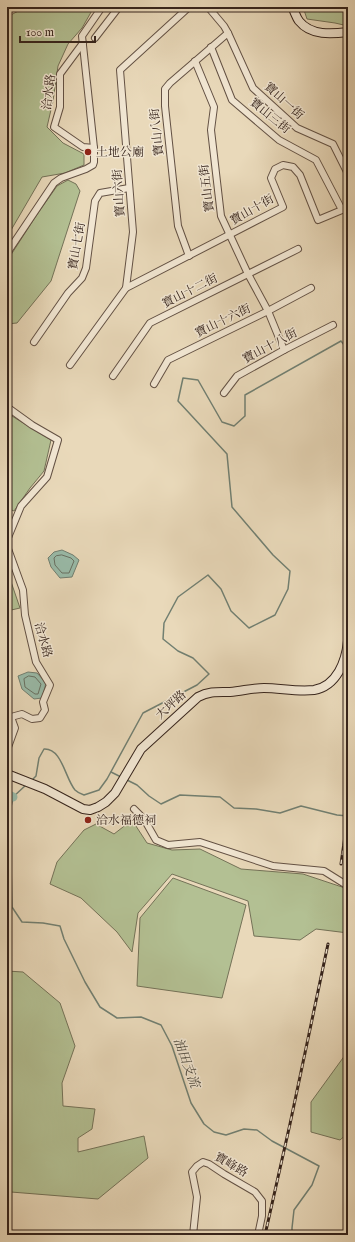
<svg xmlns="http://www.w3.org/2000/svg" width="355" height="1242" font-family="'IM FELL English','Noto Serif TC',serif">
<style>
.green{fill:#b3c093;stroke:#747258}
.water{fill:#99bba9;stroke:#717f71}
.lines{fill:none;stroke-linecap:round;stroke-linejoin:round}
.shore{stroke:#687062;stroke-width:1}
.stream{stroke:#717f71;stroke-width:1.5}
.river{stroke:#99bba9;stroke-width:9}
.street-casing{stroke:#635144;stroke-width:8}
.secondary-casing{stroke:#36241c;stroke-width:10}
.street{stroke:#f1e6d2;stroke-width:6}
.secondary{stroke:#f1e6d2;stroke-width:8}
.rail-casing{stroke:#36241c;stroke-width:3}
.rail{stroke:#f1e6d2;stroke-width:1.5;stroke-dasharray:4.5;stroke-linecap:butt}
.poi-dot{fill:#8f2418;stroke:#f1e6d2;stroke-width:1.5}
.labels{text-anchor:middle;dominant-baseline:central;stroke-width:3;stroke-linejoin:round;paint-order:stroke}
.street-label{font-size:12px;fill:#36241c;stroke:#f1e6d2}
.poi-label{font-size:12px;fill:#36241c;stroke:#f1e6d2;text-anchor:start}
.water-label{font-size:13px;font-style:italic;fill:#4f4a3f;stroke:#f1e6d2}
</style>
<rect width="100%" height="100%" fill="#e9d9ba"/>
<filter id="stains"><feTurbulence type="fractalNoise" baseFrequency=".005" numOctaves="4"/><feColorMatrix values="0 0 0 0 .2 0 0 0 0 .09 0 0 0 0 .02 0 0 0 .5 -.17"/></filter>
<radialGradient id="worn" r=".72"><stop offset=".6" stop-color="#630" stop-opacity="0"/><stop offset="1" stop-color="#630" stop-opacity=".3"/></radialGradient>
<!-- green -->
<g class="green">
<polygon points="26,7 94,7 82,28 68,44 58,66 53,101 47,127 63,143 84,154 84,165 65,173 42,177 7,237 7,17"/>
<polygon points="303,7 348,7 348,26 335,23 307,19"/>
<polygon points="68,180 76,184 80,191 51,281 17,323 7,324 7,261 36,216 57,186"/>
<polygon points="7,413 51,440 44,471 30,488 14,511 7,508"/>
<polygon points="7,570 20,608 7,611"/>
<polygon points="132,820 147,843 172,850 200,849 241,869 303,874 348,889 348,933 316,929 300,940 254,936 248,901 172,874 138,913 132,952 117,932 81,898 50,884 57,862 84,830 96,824 114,834"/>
<polygon points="173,878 246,905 222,998 137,986 140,918"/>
<polygon points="7,971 23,972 60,1003 75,1046 62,1083 63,1106 95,1109 92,1129 78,1138 78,1152 144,1136 148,1158 98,1199 11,1192 7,1198"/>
<polygon points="348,1051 348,1133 340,1140 311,1132 311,1102"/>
</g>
<!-- water -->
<g class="water">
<polygon points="62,550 73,555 79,560 72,577 60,578 51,567 48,558 54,552"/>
<polygon points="28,672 37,673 46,683 42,698 34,699 22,689 18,676"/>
</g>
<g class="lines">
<!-- shore -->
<g class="shore">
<polygon points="62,555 71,558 74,561 69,573 62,573 55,565 54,558 56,556"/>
<polygon points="29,676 35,677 41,684 38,694 35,694 25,687 24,679"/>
</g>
<!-- stream -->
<g class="stream">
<polyline points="111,772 121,777"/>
<path d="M32,780l4,-4 3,-18 5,-9c18,-1 21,29 31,41 2,2 6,4 9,5l15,-5 8,-11 36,-66 54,-28 12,-11 -16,-16 -15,-7 -15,-12 1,-16 14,-26 30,-22 13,14 10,22 18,17 26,-13 13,-26 2,-18 -17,-16 -41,-48 -5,-53 -49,-53 5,-23 15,2 24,42 12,4 11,-10v-21l96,-54 7,9"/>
<polyline points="127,780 137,785 149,796 161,804 180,795 220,797 234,808 256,809 280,813 301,806 337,815 348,816"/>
<polyline points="7,827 13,797 26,785"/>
<polyline points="7,847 11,864 12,907 22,922 43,923 60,926 64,939 85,982 100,1007 117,1018 141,1017 161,1025 172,1046 191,1103 204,1124 214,1132 226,1135 244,1129 257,1130 272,1141 319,1166 312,1185 294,1210 292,1228 292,1235"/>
<polyline points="342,1235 348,1227"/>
</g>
<!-- river -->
<polyline class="river" points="7,794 13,797"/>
<!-- street casing -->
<g class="street-casing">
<g id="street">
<polyline points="208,7 224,26 228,33 253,88 297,128 333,144 348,174"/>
<polyline points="95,38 119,7"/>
<polyline points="83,43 60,74 60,107 54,127 83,147 94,148"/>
<polyline points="195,61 214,107 211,130 221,216 248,274 268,311 284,350"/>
<polyline points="7,253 54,183 61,178 86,169 93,165 94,162 94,148 82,36 102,7"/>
<polyline points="189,256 178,226 165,106 165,89 170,83 228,33"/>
<polyline points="126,288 283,207 271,178 275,169 283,165 293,167 300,175 318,220 342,210 316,160 279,140 232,100 211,47"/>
<polyline points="34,342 68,293 82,278 86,268 95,201 100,193 129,188"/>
<polyline points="70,365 126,288 133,232 120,70 189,7"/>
<polyline points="113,376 150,323 298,249"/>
<polyline points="154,384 168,360 268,311 311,288"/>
<polyline points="224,393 237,376 284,350 333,325"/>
<polyline points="7,407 32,425 58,440 47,477 21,506 7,540"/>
<polyline points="7,546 23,590 25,615 36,662 50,685 43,702 45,710 40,718 32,719 22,714 11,717 15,728 7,750"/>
<polyline points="134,809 144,819 156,840 168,845 200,842 273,866 324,871 348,886"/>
<polyline points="193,1235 197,1197 192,1172 197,1166 203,1162 209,1164 224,1174 255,1192 262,1201 262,1216 258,1235"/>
</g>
</g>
<!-- secondary casing -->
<g class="secondary-casing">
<g id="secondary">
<path d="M292,7c3,5 4,10 7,14 12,15 33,13 49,11"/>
<path d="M7,774l38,15 38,20 7,1 8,-3 8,-5 9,-9 26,-44 57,-52c11,-6 20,-5 32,-5 12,-1 23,-4 34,-4 16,0 33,4 50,2 23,-4 32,-29 34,-49"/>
</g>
</g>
<!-- street -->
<use href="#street" class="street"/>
<!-- secondary -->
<use href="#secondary" class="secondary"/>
<!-- rail casing -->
<g class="rail-casing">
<g id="rail">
<polyline points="341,864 348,815"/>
<polyline points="265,1235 290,1124 328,944"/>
</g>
</g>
<!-- rail -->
<use href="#rail" class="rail"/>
</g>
<!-- markers -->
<g class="poi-dot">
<circle cx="88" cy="152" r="4"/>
<circle cx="88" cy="820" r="4"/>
</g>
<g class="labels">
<!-- street labels -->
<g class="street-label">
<text transform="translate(49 92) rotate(-83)">洽水路</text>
<text transform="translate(284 101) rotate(42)">寶山一街</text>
<text transform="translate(270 116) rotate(39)">寶山三街</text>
<text transform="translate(157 132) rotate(-96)">寶山八街</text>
<text transform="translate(207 188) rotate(-97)">寶山五街</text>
<text transform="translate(119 193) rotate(-94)">寶山六街</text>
<text transform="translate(252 210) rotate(-30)">寶山十街</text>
<text transform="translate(77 246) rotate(-80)">寶山七街</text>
<text transform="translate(190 291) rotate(-27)">寶山十二街</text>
<text transform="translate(223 321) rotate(-26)">寶山十六街</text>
<text transform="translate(270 346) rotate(-28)">寶山十八街</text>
<text transform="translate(43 640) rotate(74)">洽水路</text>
<text transform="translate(171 705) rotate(-42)">大坪路</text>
<text transform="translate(231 1165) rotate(30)">寶峰路</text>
</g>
<!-- poi labels -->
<g class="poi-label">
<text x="96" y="152">土地公廟</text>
<text x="96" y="820">洽水福德祠</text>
</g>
<!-- water labels -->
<g class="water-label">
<text transform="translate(186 1063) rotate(70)">油田支流</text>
</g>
</g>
<!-- margin -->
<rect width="355" height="1242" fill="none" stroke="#e9d9ba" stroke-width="24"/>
<rect x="8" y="8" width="339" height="1226" fill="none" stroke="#36241c" stroke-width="2"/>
<rect x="12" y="12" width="331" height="1218" fill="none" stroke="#36241c"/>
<!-- scale -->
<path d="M20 36v6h75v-6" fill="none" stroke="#36241c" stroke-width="2"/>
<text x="26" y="36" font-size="12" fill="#36241c" stroke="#f1e6d2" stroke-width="3" paint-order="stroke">100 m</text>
<rect width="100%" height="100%" filter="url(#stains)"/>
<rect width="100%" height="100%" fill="url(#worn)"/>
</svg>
